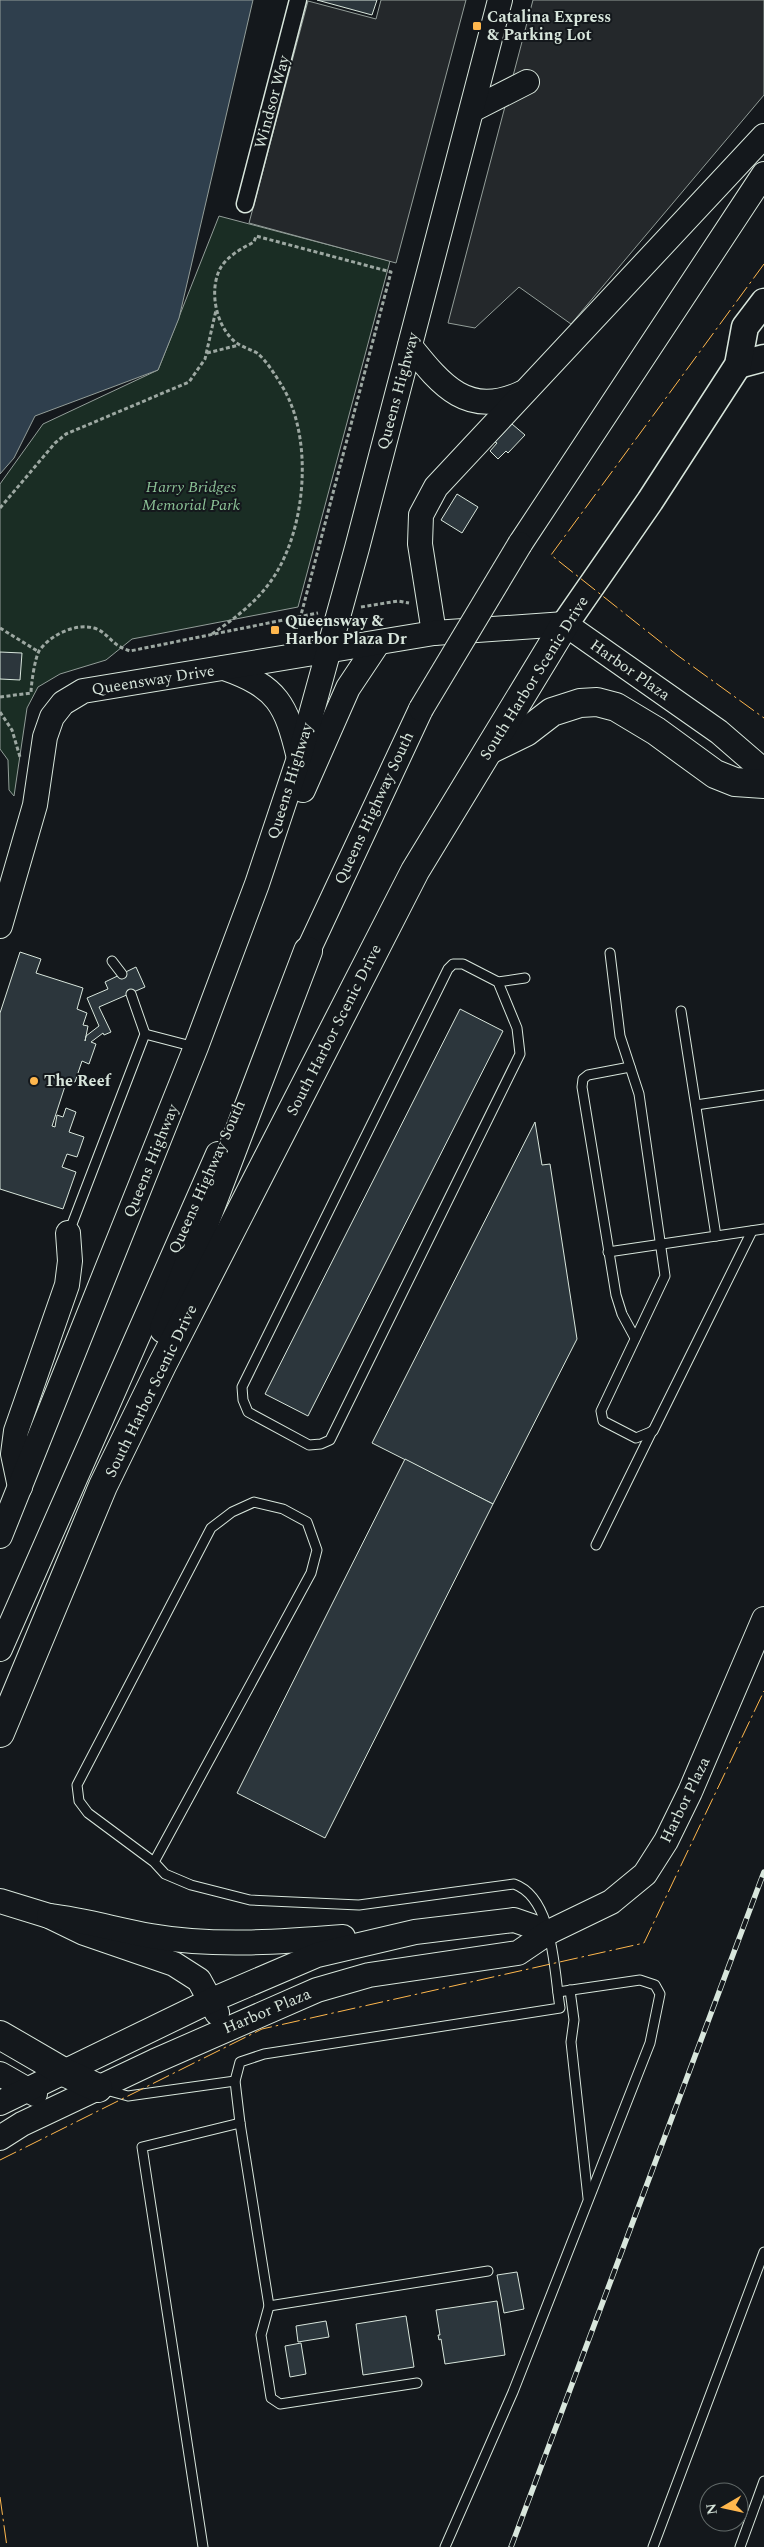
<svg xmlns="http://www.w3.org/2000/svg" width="764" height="2547" font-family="Spectral,serif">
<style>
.green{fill:#1a2d24;stroke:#939e99}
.parking{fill:#24282b;stroke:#939e99}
.water{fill:#2f3f4d;stroke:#939e99}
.building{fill:#2c363c;stroke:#d8e6dc}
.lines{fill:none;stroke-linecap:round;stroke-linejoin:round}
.lane-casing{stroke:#d8e6dc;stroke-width:11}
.street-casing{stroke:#d8e6dc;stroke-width:19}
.secondary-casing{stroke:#d8e6dc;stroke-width:26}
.primary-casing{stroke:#d8e6dc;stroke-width:29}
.highway-casing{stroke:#d8e6dc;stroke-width:30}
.path{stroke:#9da8a2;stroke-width:3;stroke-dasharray:4 2.5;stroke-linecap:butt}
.lane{stroke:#14181c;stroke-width:9}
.street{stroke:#14181c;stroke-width:16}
.secondary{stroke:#14181c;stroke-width:24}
.primary{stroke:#14181c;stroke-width:26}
.highway{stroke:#14181c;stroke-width:28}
.rail-casing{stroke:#d8e6dc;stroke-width:5.5}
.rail{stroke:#14181c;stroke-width:4;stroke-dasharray:11;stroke-linecap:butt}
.secondary-bridge-casing{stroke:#d8e6dc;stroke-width:26;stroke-linecap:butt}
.secondary-bridge{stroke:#14181c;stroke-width:24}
.power{stroke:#ffb74d;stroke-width:1;stroke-dasharray:18 4 2.5 4;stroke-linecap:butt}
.poi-dot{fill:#ffb74d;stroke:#14181c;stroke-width:2}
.labels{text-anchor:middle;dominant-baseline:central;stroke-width:4;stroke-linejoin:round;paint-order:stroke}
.poi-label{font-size:16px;font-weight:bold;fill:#d8e6dc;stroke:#14181c;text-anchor:start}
.street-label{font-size:16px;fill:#d8e6dc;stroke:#14181c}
.park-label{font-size:16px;font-style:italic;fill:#8ac095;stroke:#14181c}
</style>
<rect width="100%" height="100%" fill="#14181c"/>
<!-- green -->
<polygon class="green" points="219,216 390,261 298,607 132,639 106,660 60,674 38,687 27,708 14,796 9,790 8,760 0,749 0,484 43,424 158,370"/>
<!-- parking -->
<g class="parking">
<polygon points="381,0 466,0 396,263 249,223 308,1 376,19"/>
<polygon points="533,0 764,0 764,95 571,324 519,287 475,328 448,323"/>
</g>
<!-- water -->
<polygon class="water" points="0,0 253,0 179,318 158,370 35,416 14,458 0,474"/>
<!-- building -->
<g class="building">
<polygon points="317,0 377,0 372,15"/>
<polygon points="512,424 525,435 508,453 506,451 498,459 490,451 497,443 495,442"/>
<polygon points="457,494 478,507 462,533 441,520"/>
<polygon points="0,652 22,653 20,680 0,679"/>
<polygon points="20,952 41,959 36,973 83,988 77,1009 87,1013 83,1025 88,1026 85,1041 86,1036 99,1026 87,998 108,989 105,982 136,967 145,987 99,1007 111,1032 104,1035 103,1033 91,1042 96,1044 89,1064 82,1061 75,1082 67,1080 52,1126 55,1127 57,1115 63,1117 66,1108 76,1112 69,1132 84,1137 77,1157 67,1154 62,1167 76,1172 63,1209 0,1189 0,1013"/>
<polygon points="460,1009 503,1031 308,1416 265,1394"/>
<polygon points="535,1122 542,1165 550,1164 577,1339 493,1504 372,1443"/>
<polygon points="405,1459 493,1504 325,1838 237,1793"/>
<polygon points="517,2272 524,2309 504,2313 497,2275"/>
<polygon points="497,2301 505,2355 445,2364 441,2339 439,2340 438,2335 440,2335 436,2310"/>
<polygon points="406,2316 414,2367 363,2375 356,2324"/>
<polygon points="326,2321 329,2337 298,2342 296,2326"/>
<polygon points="301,2343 306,2374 290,2377 285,2346"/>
</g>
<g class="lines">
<!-- lane casing -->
<g class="lane-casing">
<g id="lane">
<polyline points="610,953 620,1036 639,1094 665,1276 601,1411 603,1421 636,1438 653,1431 752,1231"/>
<polyline points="112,961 122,974"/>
<polyline points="498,982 517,1028 520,1054 330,1440 321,1444 309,1445 248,1412 243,1400 242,1387 448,969 453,964 463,964 498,982 525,978"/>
<polyline points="681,1011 716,1236"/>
<polyline points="145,1034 195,1047"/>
<polyline points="630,1067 588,1075 583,1079 582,1087 616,1295 622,1314 635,1338"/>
<polyline points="696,1105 764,1095"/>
<polyline points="69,1232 145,1034 131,994"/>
<polyline points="608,1252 764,1229"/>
<polyline points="596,1545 652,1431"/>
<path d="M154,1862l157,-289 6,-23 -10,-28 -24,-13 -29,-7 -22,10 -21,16 -134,257 2,16 9,12 66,49 11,12 26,11 59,15 109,5 155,-21c40,14 40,88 46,124l-296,46 -24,8 -5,19 5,42 29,183 -8,29 10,63 9,6 137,-21"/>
<polyline points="570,1990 574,2020 571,2042 588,2198"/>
<polyline points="106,2090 128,2096 235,2081"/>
<polyline points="269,2306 488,2271"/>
<polyline points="203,2547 142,2147 240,2123"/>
<polyline points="445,2547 513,2392 650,2043 660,1994 655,1985 640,1980 558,1992"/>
<polyline points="653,2547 764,2252"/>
<polyline points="740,2547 764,2481"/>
</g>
</g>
<!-- street casing -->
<g class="street-casing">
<polyline id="street" points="245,204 298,0"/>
</g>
<!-- secondary casing -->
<g class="secondary-casing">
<g id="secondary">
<polyline points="472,110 527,82"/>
<path d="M410,346c32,40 58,72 112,47"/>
<polyline points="520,544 764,174"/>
<polyline points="434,633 420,544 421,515 436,487 764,136"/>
<path d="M224,668c54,19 62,36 75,90"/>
<polyline points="303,790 348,688 378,643"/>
<polyline points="0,926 35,805 45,737 52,717 63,703 83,691 434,633 565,624 719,732 764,771"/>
<polyline points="300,968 421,709"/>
<polyline points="20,1487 13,1454 16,1431 67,1285 70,1261 68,1233"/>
<polyline points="0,1536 196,1047 257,884 299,758 357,548 500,0"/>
<polyline points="0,1649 218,1154"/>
<polyline points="0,1901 49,1916 84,1933 174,1964 199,1980 217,2013"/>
<path d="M49,1916c35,4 68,14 102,20 63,11 128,6 192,1"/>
<polyline points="0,2074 35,2094"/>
<polyline points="0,2103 212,2000 317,1955 415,1932 514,1920 549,1932"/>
<polyline points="0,2138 22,2124 155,2061 317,1990 369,1975 518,1953 549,1932 611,1902 645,1874 666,1841 690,1792 764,1619"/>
</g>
</g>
<!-- primary casing -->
<g class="primary-casing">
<g id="primary">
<polyline points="738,365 764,358"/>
<polyline points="565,624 650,501 738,365 745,327 764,302"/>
</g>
</g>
<!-- highway casing -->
<g class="highway-casing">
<g id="highway">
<polyline points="489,750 526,732 552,712 580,703 597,702 616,707 656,731 715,774 735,782 764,784"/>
<polyline points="164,1329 308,951"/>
<polyline points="0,1733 103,1486 162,1365 415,871 565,624"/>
<polyline points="0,2035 62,2071 98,2088"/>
</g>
</g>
<!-- path -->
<g class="path">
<polyline points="207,353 239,345"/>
<polyline points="0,508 55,443 66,434 189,382 205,359 216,310"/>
<polyline points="361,607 398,601 409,603"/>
<polyline points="0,628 39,652"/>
<path d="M212,634c22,-15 46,-33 61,-56 33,-49 41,-140 9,-192 -6,-10 -16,-26 -25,-33 -9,-5 -19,-7 -26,-15 -16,-17 -22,-50 -10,-71 7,-11 21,-19 33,-25l2,-6 135,36 -90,343"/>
<path d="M0,697l31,-4c0,-9 4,-35 8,-42 11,-16 36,-28 55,-23 10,3 14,10 22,16 3,3 9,5 14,7l188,-38"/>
<polyline points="0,712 12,730 20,757"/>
</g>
<!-- lane -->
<use href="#lane" class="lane"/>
<!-- street -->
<use href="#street" class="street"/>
<!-- secondary -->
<use href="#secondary" class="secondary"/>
<!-- primary -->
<use href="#primary" class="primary"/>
<!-- highway -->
<use href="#highway" class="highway"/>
<!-- rail casing -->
<g class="rail-casing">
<polyline id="rail" points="511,2547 764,1872"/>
</g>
<!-- rail -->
<use href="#rail" class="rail"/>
<!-- secondary-bridge casing -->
<g class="secondary-bridge-casing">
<polyline id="secondary-bridge" points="421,709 520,544"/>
</g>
<!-- secondary-bridge -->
<use href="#secondary-bridge" class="secondary-bridge"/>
<!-- power -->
<g class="power">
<polyline points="764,264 551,555 677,655 764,718"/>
<polyline points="0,2160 262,2029 644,1943 764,1691"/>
<polyline points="0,2497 7,2547"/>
</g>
</g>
<!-- markers -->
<g class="poi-dot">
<rect x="472" y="21" width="10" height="10" rx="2.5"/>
<rect x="270" y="625" width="10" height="10" rx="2.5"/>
<circle cx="34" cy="1081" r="5"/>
</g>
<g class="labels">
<!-- poi labels -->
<g class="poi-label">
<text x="487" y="17">Catalina Express<tspan x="487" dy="18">&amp; Parking Lot</tspan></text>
<text x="285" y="621">Queensway &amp;<tspan x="285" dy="18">Harbor Plaza Dr</tspan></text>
<text x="44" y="1081">The Reef</text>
</g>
<!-- street labels -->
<g class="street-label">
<text transform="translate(272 102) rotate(-75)">Windsor Way</text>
<text transform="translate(398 391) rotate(-75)">Queens Highway</text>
<text transform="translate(630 670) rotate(35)">Harbor Plaza</text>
<text transform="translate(534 678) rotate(-58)">South Harbor Scenic Drive</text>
<text transform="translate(153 680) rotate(-9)">Queensway Drive</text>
<text transform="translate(290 781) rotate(-73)">Queens Highway</text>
<text transform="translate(374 808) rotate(-65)">Queens Highway South</text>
<text transform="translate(334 1030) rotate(-63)">South Harbor Scenic Drive</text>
<text transform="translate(151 1161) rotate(-68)">Queens Highway</text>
<text transform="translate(207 1177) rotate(-66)">Queens Highway South</text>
<text transform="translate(151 1391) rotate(-64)">South Harbor Scenic Drive</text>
<text transform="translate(685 1800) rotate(-64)">Harbor Plaza</text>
<text transform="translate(267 2011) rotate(-23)">Harbor Plaza</text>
</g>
<!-- park labels -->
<g class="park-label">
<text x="191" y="487">Harry Bridges<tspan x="191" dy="18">Memorial Park</tspan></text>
</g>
</g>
<!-- north arrow -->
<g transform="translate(724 2507) rotate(261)"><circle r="24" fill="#14181c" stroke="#626a69"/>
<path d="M0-4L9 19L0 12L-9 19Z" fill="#ffb74d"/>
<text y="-8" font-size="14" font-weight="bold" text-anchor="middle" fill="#d8e6dc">N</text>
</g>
</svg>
